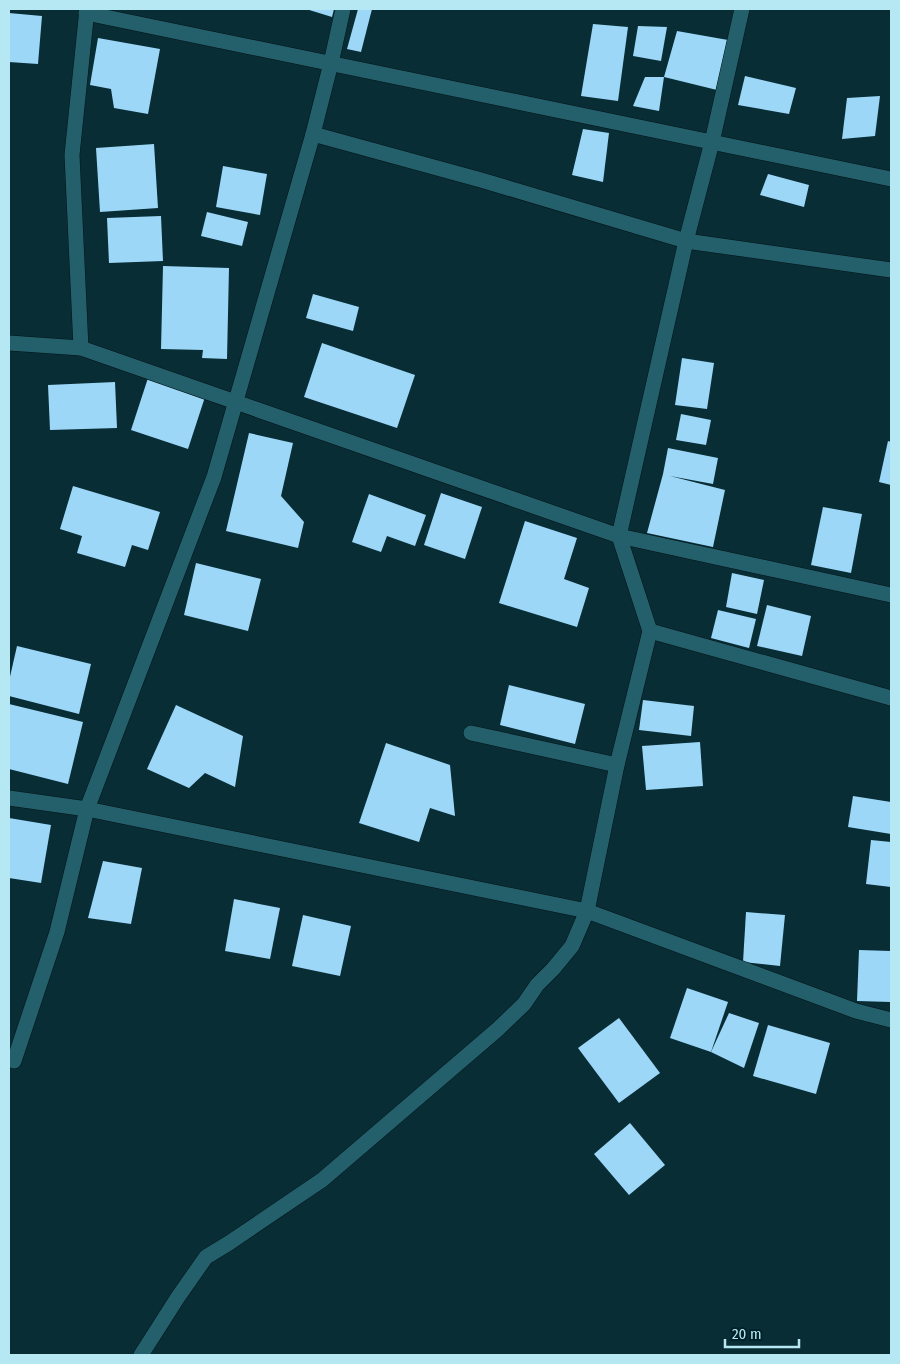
<svg xmlns="http://www.w3.org/2000/svg" width="900" height="1364" font-family="'Fira Sans Condensed',sans-serif">
<style>
.building{fill:#9dd7f8}
.lines{fill:none;stroke-linecap:round;stroke-linejoin:round}
.street-casing{stroke:#051317;stroke-width:16}
.street{stroke:#24606c;stroke-width:15}
</style>
<rect width="100%" height="100%" fill="#082d35"/>
<!-- building -->
<g class="building">
<polygon points="306,9 334,9 332,17"/>
<polygon points="358,9 372,9 361,52 347,49"/>
<polygon points="9,13 42,16 38,64 9,62"/>
<polygon points="593,24 628,27 618,101 581,96"/>
<polygon points="638,26 667,27 661,61 633,56"/>
<polygon points="677,31 728,40 717,90 664,77 659,111 633,106 645,77 664,77"/>
<polygon points="98,38 160,49 148,114 114,108 111,89 90,85"/>
<polygon points="745,76 796,88 789,114 738,105"/>
<polygon points="880,96 875,136 842,139 847,98"/>
<polygon points="583,129 609,133 603,182 572,175"/>
<polygon points="154,144 158,208 100,212 96,148"/>
<polygon points="223,166 267,174 260,215 216,207"/>
<polygon points="768,174 809,185 804,207 760,195"/>
<polygon points="207,212 248,222 242,246 201,236"/>
<polygon points="161,216 163,261 109,263 107,218"/>
<polygon points="163,266 229,268 227,359 202,358 203,350 161,349"/>
<polygon points="313,294 359,307 353,331 306,318"/>
<polygon points="322,343 415,375 397,428 304,397"/>
<polygon points="682,358 714,363 707,409 675,405"/>
<polygon points="148,378 205,397 188,449 131,430"/>
<polygon points="115,382 117,428 50,430 48,385"/>
<polygon points="681,414 711,420 706,445 676,440"/>
<polygon points="249,433 293,443 281,496 304,522 298,548 226,531"/>
<polygon points="888,441 891,442 891,485 879,482"/>
<polygon points="668,448 718,458 713,484 670,476 725,490 713,547 647,533 663,474"/>
<polygon points="73,486 160,512 148,550 132,545 125,567 77,553 82,536 60,529"/>
<polygon points="441,493 482,507 465,559 424,545"/>
<polygon points="369,494 426,515 415,546 387,536 381,552 352,542"/>
<polygon points="823,507 862,514 851,573 811,565"/>
<polygon points="525,521 577,538 564,579 589,588 577,627 499,603"/>
<polygon points="196,563 261,579 248,631 184,615"/>
<polygon points="732,573 764,580 757,614 726,607"/>
<polygon points="767,605 811,616 802,656 757,646"/>
<polygon points="718,610 756,619 749,648 711,638"/>
<polygon points="17,646 91,664 79,714 9,696 9,681"/>
<polygon points="509,685 585,704 575,744 500,725"/>
<polygon points="643,700 694,706 691,736 639,730"/>
<polygon points="9,704 83,722 68,784 9,769"/>
<polygon points="176,705 243,736 235,787 205,773 189,788 147,769"/>
<polygon points="700,742 703,786 646,790 642,746"/>
<polygon points="386,743 450,765 455,816 430,808 419,842 359,823"/>
<polygon points="853,796 891,802 891,834 848,827"/>
<polygon points="9,818 51,825 41,883 9,878"/>
<polygon points="871,840 891,842 891,887 866,884"/>
<polygon points="103,861 142,868 131,924 88,918"/>
<polygon points="234,899 280,908 270,959 225,951"/>
<polygon points="746,912 785,915 780,966 743,962"/>
<polygon points="303,915 351,926 340,976 292,966"/>
<polygon points="859,950 891,951 891,1002 857,1001"/>
<polygon points="687,988 728,1002 711,1052 670,1038"/>
<polygon points="729,1013 759,1023 744,1068 711,1052"/>
<polygon points="619,1018 660,1073 619,1103 578,1048"/>
<polygon points="768,1025 830,1043 816,1094 753,1076"/>
<polygon points="630,1123 665,1165 629,1195 594,1154"/>
</g>
<g class="lines">
<!-- street casing -->
<g class="street-casing">
<g id="street">
<polyline points="86,13 891,179"/>
<polyline points="313,134 481,180 686,241 891,270"/>
<polyline points="9,343 81,348 619,536 891,595"/>
<polyline points="81,348 72,155 87,9"/>
<polyline points="650,631 891,698"/>
<polyline points="471,733 617,765"/>
<polyline points="9,798 87,809 587,911 856,1011 891,1020"/>
<polyline points="14,1061 57,932 87,809 214,477 313,134 331,63 343,9"/>
<polyline points="141,1355 178,1297 206,1257 229,1243 322,1180 498,1029 524,1004 537,985 553,969 572,946 587,911 617,765 650,631 619,536 686,241 712,142 742,9"/>
</g>
</g>
<!-- street -->
<use href="#street" class="street"/>
</g>
<!-- border -->
<rect width="900" height="1364" fill="none" stroke="#b6e8f4" stroke-width="20"/>
<!-- scale -->
<path d="M725 1339v8h74v-8" fill="none" stroke="#b6e8f4" stroke-width="2.5"/>
<text x="732" y="1339" font-size="15" fill="#b6e8f4" stroke="#00232b" stroke-width="4" paint-order="stroke">20 m</text>
</svg>
